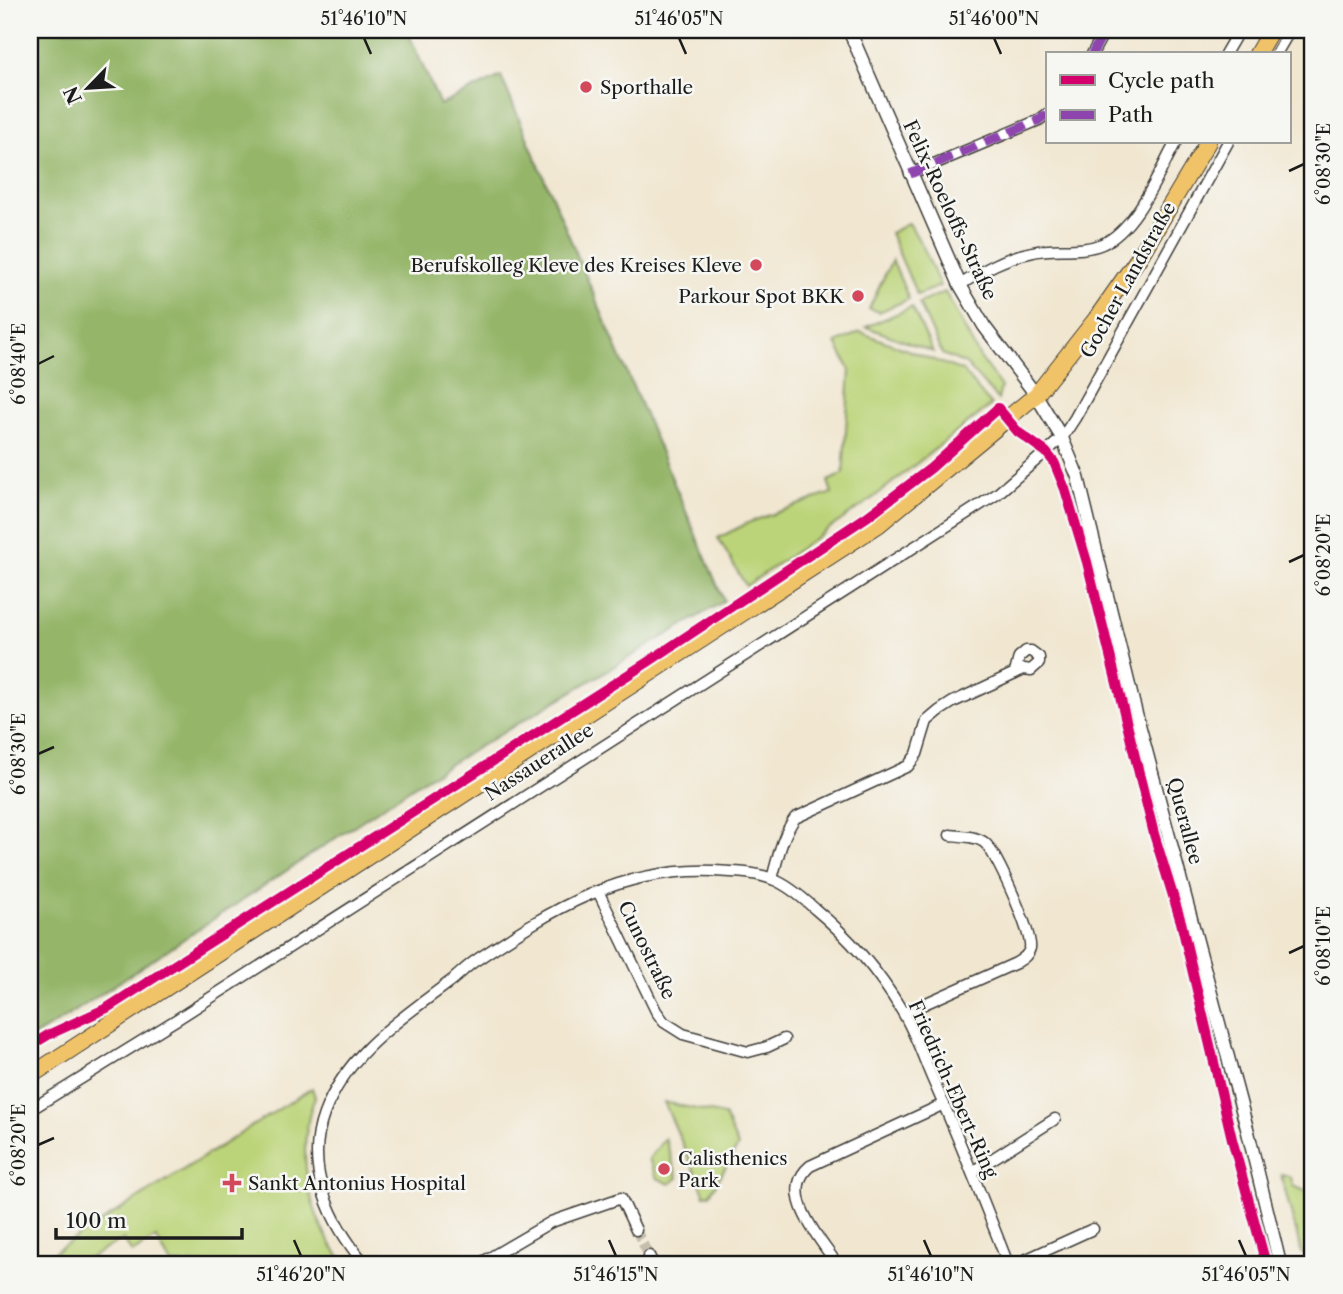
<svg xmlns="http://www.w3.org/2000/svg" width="1343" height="1294" font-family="'Libre Caslon Text',serif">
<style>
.green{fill:#bcd479;stroke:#6c784a;stroke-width:2}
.forest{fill:#95b669;stroke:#586942;stroke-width:2}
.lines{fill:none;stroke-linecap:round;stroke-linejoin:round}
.minor-tunnel{stroke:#c6bead;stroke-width:10;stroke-dasharray:10 5;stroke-linecap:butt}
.minor-casing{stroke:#3c3a37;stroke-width:13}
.tertiary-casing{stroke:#3c3a37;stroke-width:15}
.primary-casing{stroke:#3c3a37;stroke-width:18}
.minor{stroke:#fff;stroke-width:10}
.tertiary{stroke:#fff;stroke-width:12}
.primary{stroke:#f1c369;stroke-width:16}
.quiet{stroke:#8e44ad;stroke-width:9;stroke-dasharray:18 9;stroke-linecap:butt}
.cycleway-casing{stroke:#f6f6f2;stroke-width:15}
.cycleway{stroke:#d6006c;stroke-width:10}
.ticks{fill:none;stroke:#1c1c1c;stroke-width:2.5}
.poi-dot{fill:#d1495b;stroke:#f6f6f2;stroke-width:2.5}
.labels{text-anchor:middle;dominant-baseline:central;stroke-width:5;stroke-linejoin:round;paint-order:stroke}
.poi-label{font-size:19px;fill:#1c1c1c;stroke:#f6f6f2;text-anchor:start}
.street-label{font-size:19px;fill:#1c1c1c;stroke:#f6f6f2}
.neatline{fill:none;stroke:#1c1c1c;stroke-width:2.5}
.ticks-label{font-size:18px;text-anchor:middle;fill:#1c1c1c}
</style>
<rect width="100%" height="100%" fill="#f6f6f2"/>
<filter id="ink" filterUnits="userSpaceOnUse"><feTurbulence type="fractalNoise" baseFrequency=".0143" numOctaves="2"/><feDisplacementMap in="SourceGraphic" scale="14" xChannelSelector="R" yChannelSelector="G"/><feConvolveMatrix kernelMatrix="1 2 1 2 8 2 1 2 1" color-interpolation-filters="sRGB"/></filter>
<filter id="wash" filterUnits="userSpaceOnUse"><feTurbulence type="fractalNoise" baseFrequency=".00686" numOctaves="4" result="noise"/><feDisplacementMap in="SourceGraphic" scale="28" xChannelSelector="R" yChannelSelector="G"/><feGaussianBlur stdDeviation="1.57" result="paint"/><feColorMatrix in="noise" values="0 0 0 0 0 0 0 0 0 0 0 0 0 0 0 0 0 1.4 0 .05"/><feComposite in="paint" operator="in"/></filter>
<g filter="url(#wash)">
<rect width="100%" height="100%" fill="#f1e7d1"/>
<!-- green -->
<g class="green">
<polygon points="909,223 924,249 940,286 917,295 890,233"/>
<polygon points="892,260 909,299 879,312 869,309"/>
<polygon points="945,292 979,356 1001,387 998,400 966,364 942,354 919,303"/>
<polygon points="912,307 933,352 866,327"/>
<polygon points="860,332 963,371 991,405 869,501 746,586 718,538 750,522 832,493 828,481 843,474 850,370 836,343"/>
<path d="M312,1088l3,9c-21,54 -7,125 31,167h-175l-15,-26 -24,15 -9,-14 -44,25h-44z"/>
<polygon points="664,1102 724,1115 738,1146 710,1194 705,1195"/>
<polygon points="665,1138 678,1178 670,1184 657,1178 649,1159"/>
<polygon points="1281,1175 1291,1177 1293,1186 1313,1194 1313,1252 1302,1254"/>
</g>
<!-- forest -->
<polygon class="forest" points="30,30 407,30 440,105 501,76 724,601 423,780 68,1016 30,1039"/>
</g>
<g filter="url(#ink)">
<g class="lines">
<!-- minor-tunnel -->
<polyline class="minor-tunnel" points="636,1230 649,1256"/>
<!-- minor casing -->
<g class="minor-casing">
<g id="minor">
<polyline points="1092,54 1105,30"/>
<polyline points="1225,54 1239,30"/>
<polyline points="1276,54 1290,30"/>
<polyline points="910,174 1039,120 1047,114"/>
<path d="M960,285c23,-15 46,-28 73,-33 22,-5 47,1 69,-8 34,-14 57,-72 74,-102"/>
<polygon points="1026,651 1031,651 1039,657 1039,663 1031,670 1024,669 1015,673 1019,657"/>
<path d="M772,879c6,-22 10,-43 23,-61l113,-52 9,-12 10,-33 12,-10 14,-9 62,-29"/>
<polyline points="598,891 656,1011 664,1022 683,1034 748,1052 767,1047 784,1039"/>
<path d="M904,1013l112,-50c6,-4 12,-7 14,-15 3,-13 -33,-93 -44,-104 -8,-8 -25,-8 -36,-9"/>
<polyline points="30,1110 179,1018 997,494 1062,438 1075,418 1228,142"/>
<polyline points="972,1172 1055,1119"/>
<polyline points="649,1256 653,1264"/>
<path d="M832,1257c-17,-24 -52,-66 -22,-91l134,-62"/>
<path d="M365,1264c-35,-41 -61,-96 -41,-150 23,-62 77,-95 127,-133 9,-7 17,-16 27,-22 74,-50 143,-92 237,-88 18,1 40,1 57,8 16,6 31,19 43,30 35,29 64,63 87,102 13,21 21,46 31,69 27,61 51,122 75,184"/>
<polyline points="479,1264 551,1222 621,1198 636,1230"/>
<polyline points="1016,1264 1093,1229"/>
</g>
</g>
<!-- tertiary casing -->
<g class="tertiary-casing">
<polyline id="tertiary" points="849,30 960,285 984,326 1036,395 1062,438 1078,477 1133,702 1248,1132 1280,1264"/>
</g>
<!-- primary casing -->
<g class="primary-casing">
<g id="primary">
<polyline points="1257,54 1271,30"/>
<polyline points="30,1076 878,525 1036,395 1096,319 1140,256 1208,142"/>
</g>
</g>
<!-- minor -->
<use href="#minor" class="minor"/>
<!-- tertiary -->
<use href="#tertiary" class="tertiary"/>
<!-- primary -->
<use href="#primary" class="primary"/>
<!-- quiet -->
<g class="quiet">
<polyline points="1092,54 1105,30"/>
<polyline points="910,174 1039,120 1047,114"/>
</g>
<!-- cycleway casing -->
<g class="cycleway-casing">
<polyline id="cycleway" points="30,1046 48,1035 107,1008 648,662 868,516 931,468 998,408 1018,432 1046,452 1054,462 1065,489 1087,562 1154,834 1181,922 1232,1139 1266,1264"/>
</g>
<!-- cycleway -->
<use href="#cycleway" class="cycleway"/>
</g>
</g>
<!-- ticks -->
<path class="ticks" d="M364,38l7,16M679,38l7,16M994,38l7,16M1289,171l15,-7M38,364l16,-8M1289,562l15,-7M38,754l16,-7M1289,953l15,-7M38,1145l16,-7M294,1240l7,16M609,1240l7,16M924,1240l7,16M1239,1240l7,16"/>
<!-- markers -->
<g class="poi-dot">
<circle cx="586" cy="87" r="7"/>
<circle cx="756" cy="265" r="7"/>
<circle cx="858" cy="296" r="7"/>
<circle cx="664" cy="1169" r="7"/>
<path d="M228.5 1172.5h7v7h7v7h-7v7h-7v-7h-7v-7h7z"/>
</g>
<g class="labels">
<!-- poi labels -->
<g class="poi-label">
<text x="600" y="87">Sporthalle</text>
<text x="742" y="265" text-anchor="end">Berufskolleg Kleve des Kreises Kleve</text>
<text x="844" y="296" text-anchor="end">Parkour Spot BKK</text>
<text x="678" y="1158">Calisthenics<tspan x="678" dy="22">Park</tspan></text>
<text x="248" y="1183">Sankt Antonius Hospital</text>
</g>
<!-- street labels -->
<g class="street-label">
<text transform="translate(950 210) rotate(65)">Felix-Roeloffs-Straße</text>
<text transform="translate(1128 280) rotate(-61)">Gocher Landstraße</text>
<text transform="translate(539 762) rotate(-33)">Nassauerallee</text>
<text transform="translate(1185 821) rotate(75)">Querallee</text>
<text transform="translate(647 950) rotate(64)">Cunostraße</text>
<text transform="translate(953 1089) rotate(66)">Friedrich-Ebert-Ring</text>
</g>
</g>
<!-- margin -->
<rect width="1343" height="1294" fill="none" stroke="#f6f6f2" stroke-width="77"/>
<!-- legend -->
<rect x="1046" y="52" width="245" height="91" fill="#f6f6f2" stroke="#9f9f9c" stroke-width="2"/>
<rect x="1060" y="75" width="35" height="10" fill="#d6006c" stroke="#9f9f9c" stroke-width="2"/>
<text x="1108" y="88" font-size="21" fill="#1c1c1c">Cycle path</text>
<rect x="1060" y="110" width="35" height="10" fill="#8e44ad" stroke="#9f9f9c" stroke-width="2"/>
<text x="1108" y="122" font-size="21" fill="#1c1c1c">Path</text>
<!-- north arrow -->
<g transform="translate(88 88) rotate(245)" stroke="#f6f6f2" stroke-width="5" paint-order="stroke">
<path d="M0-5L12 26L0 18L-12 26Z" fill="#1c1c1c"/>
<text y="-10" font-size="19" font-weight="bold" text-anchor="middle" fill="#1c1c1c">N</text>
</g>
<!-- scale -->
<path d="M56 1228v10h186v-10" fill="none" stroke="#1c1c1c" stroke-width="3.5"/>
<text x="66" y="1228" font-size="21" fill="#1c1c1c" stroke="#f6f6f2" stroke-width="5" paint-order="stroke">100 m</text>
<rect x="38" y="38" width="1266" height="1218" class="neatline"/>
<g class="ticks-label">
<text x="364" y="25">51°46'10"N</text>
<text x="679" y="25">51°46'05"N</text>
<text x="994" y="25">51°46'00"N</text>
<text transform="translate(1324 164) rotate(-90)" y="6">6°08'30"E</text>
<text transform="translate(19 364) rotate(-90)" y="6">6°08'40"E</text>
<text transform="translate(1324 555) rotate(-90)" y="6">6°08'20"E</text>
<text transform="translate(19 754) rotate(-90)" y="6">6°08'30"E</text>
<text transform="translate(1324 946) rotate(-90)" y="6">6°08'10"E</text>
<text transform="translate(19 1145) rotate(-90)" y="6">6°08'20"E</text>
<text x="301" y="1281">51°46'20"N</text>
<text x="616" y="1281">51°46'15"N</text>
<text x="931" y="1281">51°46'10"N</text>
<text x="1246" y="1281">51°46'05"N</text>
</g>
</svg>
